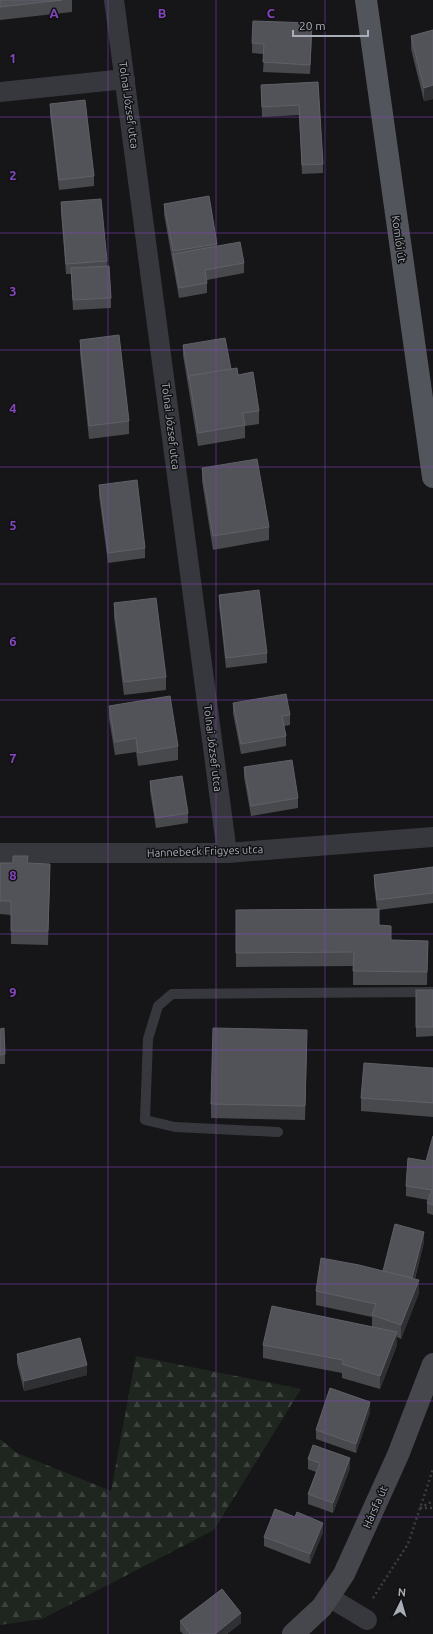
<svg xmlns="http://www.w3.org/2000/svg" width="433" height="1634" font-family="Ubuntu,sans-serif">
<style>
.forest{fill:url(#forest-firs)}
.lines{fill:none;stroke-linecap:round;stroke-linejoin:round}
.path{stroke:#3d3f44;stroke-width:2.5;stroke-dasharray:2 3;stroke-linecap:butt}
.lane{stroke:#37383d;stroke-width:10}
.street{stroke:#37383d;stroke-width:20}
.secondary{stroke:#45474d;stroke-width:22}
.primary{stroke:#53555c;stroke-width:22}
.wall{fill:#47494d}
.shaded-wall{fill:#2f3033}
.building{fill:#525359;stroke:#5f6168}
.grid{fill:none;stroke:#8446be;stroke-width:1;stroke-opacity:0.55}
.labels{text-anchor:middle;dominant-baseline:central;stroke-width:3;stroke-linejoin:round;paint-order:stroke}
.street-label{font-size:11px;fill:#a8adb8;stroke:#111113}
.grid-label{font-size:13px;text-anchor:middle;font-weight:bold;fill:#8446be;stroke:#111113;stroke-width:3;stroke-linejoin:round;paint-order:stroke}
</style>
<defs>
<pattern id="forest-firs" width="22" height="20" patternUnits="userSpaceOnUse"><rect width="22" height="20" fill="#1e261f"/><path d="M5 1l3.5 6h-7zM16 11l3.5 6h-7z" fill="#3c433d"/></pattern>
</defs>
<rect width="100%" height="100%" fill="#161618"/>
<!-- forest -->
<polygon class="forest" points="136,1356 301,1389 214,1530 42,1619 0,1625 0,1439 17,1453 111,1491"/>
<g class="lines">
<!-- path -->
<g class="path">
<polyline points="420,1508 433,1501"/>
<polyline points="420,1508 433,1508"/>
<polyline points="373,1598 408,1544 433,1469"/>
</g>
<!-- lane -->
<polyline class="lane" points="278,1132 175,1127 145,1120 148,1039 158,1006 172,994 433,992"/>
<!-- street -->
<g class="street">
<polyline points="114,0 227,853"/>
<polyline points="0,92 125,79"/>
<polyline points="0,853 227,853 433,837"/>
<polyline points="329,1597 367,1620"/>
</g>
<!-- secondary -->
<polyline class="secondary" points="293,1634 322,1607 344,1574 398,1455 433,1364"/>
<!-- primary -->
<polyline class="primary" points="366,0 433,477"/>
</g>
<!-- wall -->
<g class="wall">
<polygon points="0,0 72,0 72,12 0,20"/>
<polygon points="433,30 433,99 424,101 411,49 411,36"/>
<polygon points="312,33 310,74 263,72 264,54 252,53 252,43"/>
<polygon points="318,82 323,164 323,173 302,174 299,115 262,117 261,85"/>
<polygon points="50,104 94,176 94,186 59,190 50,114"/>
<polygon points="61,202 107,261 107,266 111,298 111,308 73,310 71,274 66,274 61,212"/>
<polygon points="164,204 217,244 217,246 244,263 244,273 207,280 207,293 179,298 164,214"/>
<polygon points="80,340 129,421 129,434 89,439 80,353"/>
<polygon points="183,345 231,369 238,375 259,411 259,424 245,426 245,438 198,446 183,355"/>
<polygon points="202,468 269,527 269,540 213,550 202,481"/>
<polygon points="99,485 145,548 145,558 108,563 99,495"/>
<polygon points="219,595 267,653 267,663 226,668 219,605"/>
<polygon points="114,603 166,677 166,690 124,695 114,617"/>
<polygon points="233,703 290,715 290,725 284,726 286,736 286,746 241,754 233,713"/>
<polygon points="109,706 178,746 178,760 138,766 136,752 115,755 109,719"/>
<polygon points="244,767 298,798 298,808 251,816 244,777"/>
<polygon points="150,781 188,813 188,823 156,828 150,791"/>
<polygon points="0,863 28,863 50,878 48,945 11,944 11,915 0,914"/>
<polygon points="433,867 433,903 379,910 379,925 391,940 428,941 427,985 353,985 353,966 236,967 236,910 377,909 374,885 374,875"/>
<polygon points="416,990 433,990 433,1036 416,1037"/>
<polygon points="0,1029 5,1054 5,1064 0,1064"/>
<polygon points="307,1044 305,1120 211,1118 211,1104"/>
<polygon points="433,1068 433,1117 361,1111 361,1098"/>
<polygon points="433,1136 433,1215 427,1213 427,1203 428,1200 406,1196 406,1186 426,1161"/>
<polygon points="424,1242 415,1279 419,1293 401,1339 397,1337 397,1345 380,1389 342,1378 342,1373 263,1358 263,1345 372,1327 372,1317 316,1305 316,1291 383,1271"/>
<polygon points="17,1354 87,1375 24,1391 17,1363"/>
<polygon points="370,1412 356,1453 316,1439 316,1430"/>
<polygon points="308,1459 350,1468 333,1513 308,1504 308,1494 316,1472 308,1469"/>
<polygon points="323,1532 310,1564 264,1546 264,1537"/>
<polygon points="180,1621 241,1623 227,1634 183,1634 180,1631"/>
</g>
<!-- shaded-wall -->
<g class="shaded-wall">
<polygon points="312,23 312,33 310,74 310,65"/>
<polygon points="433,85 433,99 424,101 424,88"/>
<polygon points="424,1232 424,1242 412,1288 412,1279"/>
<polygon points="419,1280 419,1293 401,1339 401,1325"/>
<polygon points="397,1332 397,1345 380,1389 380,1376"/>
<polygon points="87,1365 87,1375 24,1391 24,1381"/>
<polygon points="370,1402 370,1412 356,1453 356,1444"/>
<polygon points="350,1458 350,1468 333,1513 333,1503"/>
<polygon points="323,1523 323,1532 310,1564 310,1554"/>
<polygon points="241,1613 241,1623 227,1634 215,1634"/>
</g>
<!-- building -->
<g class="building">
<polygon points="0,0 62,0 0,7"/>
<polygon points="253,21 312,23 310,65 263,62 264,44 252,43"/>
<polygon points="433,30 433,85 424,88 411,36"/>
<polygon points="318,82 323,164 302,165 299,105 262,107 261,85"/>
<polygon points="85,100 94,176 59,180 50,104"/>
<polygon points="209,196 217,244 173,251 164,204"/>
<polygon points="101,199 107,261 66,264 61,202"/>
<polygon points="240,242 244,263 205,270 207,283 179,288 173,254"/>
<polygon points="109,266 111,298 73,300 71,268"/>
<polygon points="119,335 129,421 89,426 80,340"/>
<polygon points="225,338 231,369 189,376 189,379 183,345"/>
<polygon points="237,368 238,375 253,372 259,411 243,413 245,425 198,433 189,376"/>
<polygon points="257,459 269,527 213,536 202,468"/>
<polygon points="137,480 145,548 108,553 99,485"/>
<polygon points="259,590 267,653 226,658 219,595"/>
<polygon points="156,598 166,677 124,682 114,603"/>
<polygon points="286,694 290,715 282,716 286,736 241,744 233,703"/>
<polygon points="170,696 178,746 138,753 136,738 115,742 109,706"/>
<polygon points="292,760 298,798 251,806 244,767"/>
<polygon points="182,776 188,813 156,818 150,781"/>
<polygon points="13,856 28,856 27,863 50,864 48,931 11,931 11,901 0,901 0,863 13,863"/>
<polygon points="433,867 433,893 377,900 374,875"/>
<polygon points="379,909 379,925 391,926 391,940 428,941 427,972 353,971 354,952 236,953 236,910"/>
<rect x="416" y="990" width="17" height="37"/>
<polygon points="4,1028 5,1054 0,1055 0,1029"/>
<polygon points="213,1028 307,1030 305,1106 211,1104"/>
<polygon points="364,1063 433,1068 433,1103 361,1098"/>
<polygon points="433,1136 433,1205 427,1203 432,1190 406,1186 408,1158 426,1161"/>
<polygon points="395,1224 424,1232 412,1278 383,1271"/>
<polygon points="321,1258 359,1265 419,1280 401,1325 372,1315 376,1304 316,1291"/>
<polygon points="272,1306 397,1332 380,1376 342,1364 343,1360 263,1345"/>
<polygon points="80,1338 87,1365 24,1381 17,1354"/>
<polygon points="330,1388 370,1402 356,1444 316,1430"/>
<polygon points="313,1445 350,1458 333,1503 308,1494 320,1463 308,1459"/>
<polygon points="275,1509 295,1517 297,1512 323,1523 310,1554 264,1537"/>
<polygon points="222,1589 241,1613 215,1634 190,1634 180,1621"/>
</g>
<!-- grid -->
<path class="grid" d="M108,0v1634M216,0v1634M325,0v1634M0,117h433M0,233h433M0,350h433M0,467h433M0,584h433M0,700h433M0,817h433M0,934h433M0,1050h433M0,1167h433M0,1284h433M0,1401h433M0,1517h433"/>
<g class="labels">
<!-- street labels -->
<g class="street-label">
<text transform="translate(129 105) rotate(82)">Tolnai József utca</text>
<text transform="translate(399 239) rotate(82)">Komlói út</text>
<text transform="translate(171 426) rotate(83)">Tolnai József utca</text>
<text transform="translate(213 748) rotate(83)">Tolnai József utca</text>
<text transform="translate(205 851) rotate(-2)">Hannebeck Frigyes utca</text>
<text transform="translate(375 1507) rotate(-66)">Hársfa út</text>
</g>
</g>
<g class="grid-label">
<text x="54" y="18">A</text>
<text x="162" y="18">B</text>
<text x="271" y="18">C</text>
<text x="13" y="63">1</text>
<text x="13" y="180">2</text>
<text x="13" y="296">3</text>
<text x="13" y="413">4</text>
<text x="13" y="530">5</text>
<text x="13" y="646">6</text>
<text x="13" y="763">7</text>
<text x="13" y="880">8</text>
<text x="13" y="997">9</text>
</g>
<!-- north arrow -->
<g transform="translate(401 1602) rotate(5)" stroke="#111113" stroke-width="3" paint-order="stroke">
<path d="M0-3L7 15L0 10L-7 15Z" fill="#a8adb8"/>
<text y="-6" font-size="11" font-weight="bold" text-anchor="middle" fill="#a8adb8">N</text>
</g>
<!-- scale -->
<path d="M293 30v6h75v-6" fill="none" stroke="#a8adb8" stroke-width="2"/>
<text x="299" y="30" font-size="12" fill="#a8adb8" stroke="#111113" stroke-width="3" paint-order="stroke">20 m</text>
</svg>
